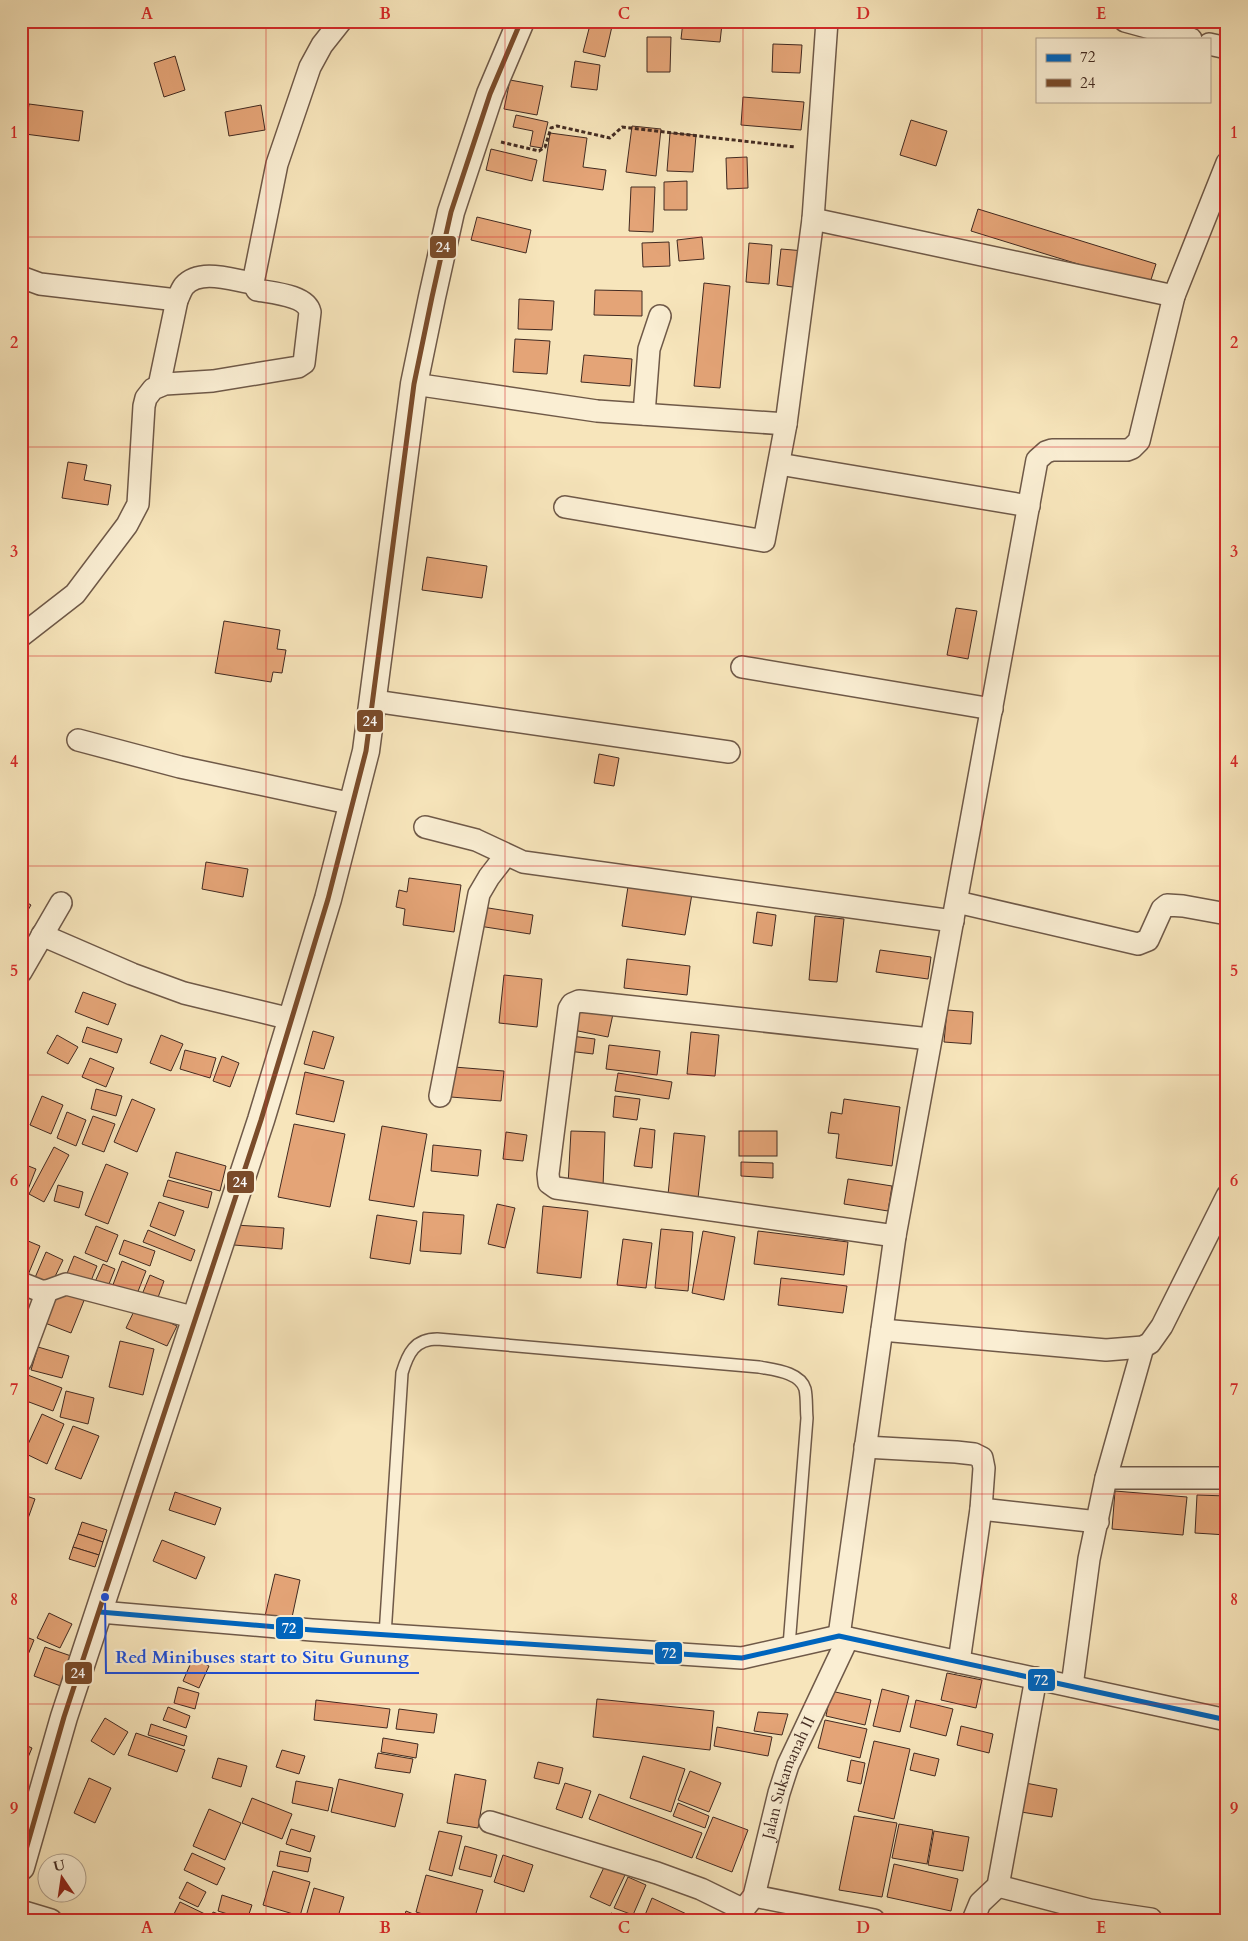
<svg xmlns="http://www.w3.org/2000/svg" width="1248" height="1941" font-family="Cardo,serif">
<style>
.building{fill:#e4a477;stroke:#422a21}
.lines{fill:none;stroke-linecap:round;stroke-linejoin:round}
.service-casing{stroke:#6f5948;stroke-width:14}
.minor-casing{stroke:#6f5948;stroke-width:24}
.tertiary-casing{stroke:#6f5948;stroke-width:29}
.path{stroke:#422a21;stroke-width:3;stroke-dasharray:4 2.5;stroke-linecap:butt}
.service{stroke:#faeed3;stroke-width:11}
.minor{stroke:#faeed3;stroke-width:21}
.tertiary{stroke:#faeed3;stroke-width:26}
.bus-1-casing{stroke:#faeed3;stroke-width:9}
.bus-2-casing{stroke:#faeed3;stroke-width:9}
.bus-1{stroke:#0065bd;stroke-width:5}
.bus-2{stroke:#7a4b2a;stroke-width:5}
.grid{fill:none;stroke:#d62828;stroke-width:1;stroke-opacity:0.55}
.labels{text-anchor:middle;dominant-baseline:central;stroke-width:4.5;stroke-linejoin:round;paint-order:stroke}
.street-label{font-size:16px;fill:#422a21;stroke:#faeed3}
.leader{fill:none;stroke:#1d4ed8;stroke-width:2}
.callout-dot{fill:#1d4ed8;stroke:#faeed3;stroke-width:2}
.callout-label{font-size:18px;text-anchor:middle;font-weight:bold;fill:#1d4ed8;stroke:#faeed3;stroke-width:4.5;stroke-linejoin:round;paint-order:stroke}
.line-badge{stroke:#faeed3;stroke-width:2}
.badge-label{font-size:14px;text-anchor:middle;font-weight:bold;fill:#fff}
.neatline{fill:none;stroke:#d62828;stroke-width:2}
.grid-label{font-size:16px;text-anchor:middle;font-weight:bold;fill:#d62828}
</style>
<rect width="100%" height="100%" fill="#f7e5bb"/>
<filter id="stains"><feTurbulence type="fractalNoise" baseFrequency=".004" numOctaves="4"/><feColorMatrix values="0 0 0 0 .2 0 0 0 0 .09 0 0 0 0 .02 0 0 0 .5 -.17"/></filter>
<radialGradient id="worn" r=".72"><stop offset=".6" stop-color="#630" stop-opacity="0"/><stop offset="1" stop-color="#630" stop-opacity=".3"/></radialGradient>
<!-- building -->
<g class="building">
<polygon points="591,21 613,22 605,57 583,52"/>
<polygon points="683,21 722,24 720,42 681,39"/>
<polygon points="647,37 671,37 670,72 647,72"/>
<polygon points="773,44 802,45 800,73 772,72"/>
<polygon points="175,56 185,90 164,97 154,63"/>
<polygon points="575,61 600,65 597,90 571,87"/>
<polygon points="510,80 543,86 537,115 504,109"/>
<polygon points="743,97 804,102 801,130 741,125"/>
<polygon points="29,104 83,111 79,141 25,134"/>
<polygon points="261,105 265,130 229,136 225,112"/>
<polygon points="516,115 548,122 542,148 530,146 533,131 513,127"/>
<polygon points="911,120 947,131 936,166 900,155"/>
<polygon points="632,126 661,129 656,176 626,172"/>
<polygon points="550,133 587,138 583,167 606,170 603,190 543,181"/>
<polygon points="670,133 696,135 693,172 667,171"/>
<polygon points="491,149 537,160 532,181 486,170"/>
<polygon points="747,157 748,188 727,189 726,158"/>
<polygon points="687,181 687,210 664,210 664,182"/>
<polygon points="631,187 655,187 653,232 629,231"/>
<polygon points="978,209 1156,264 1149,286 971,231"/>
<polygon points="477,217 531,230 526,253 471,240"/>
<polygon points="702,237 704,259 679,261 677,240"/>
<polygon points="669,242 670,266 643,267 642,243"/>
<polygon points="749,243 772,245 769,284 746,282"/>
<polygon points="781,249 805,251 800,288 777,285"/>
<polygon points="704,283 730,286 720,388 694,386"/>
<polygon points="595,290 642,291 642,316 594,315"/>
<polygon points="519,299 554,301 552,330 518,329"/>
<polygon points="515,339 550,341 547,374 513,372"/>
<polygon points="584,355 632,359 630,386 581,382"/>
<polygon points="68,462 87,465 84,480 111,485 108,505 62,498"/>
<polygon points="427,557 487,566 482,598 422,590"/>
<polygon points="956,608 977,611 968,659 947,655"/>
<polygon points="224,621 280,630 277,649 286,650 282,673 273,672 271,682 215,673"/>
<polygon points="599,754 619,758 614,786 594,783"/>
<polygon points="206,862 248,869 243,897 202,889"/>
<polygon points="409,878 461,885 454,932 403,925 405,909 396,907 399,890 407,892"/>
<polygon points="629,880 693,888 685,935 622,926"/>
<polygon points="21,899 31,905 21,922"/>
<polygon points="482,907 533,915 530,934 479,926"/>
<polygon points="757,912 776,915 772,946 753,943"/>
<polygon points="815,916 844,919 837,982 809,980"/>
<polygon points="880,950 931,957 928,979 876,972"/>
<polygon points="627,959 690,966 687,995 624,988"/>
<polygon points="504,975 542,979 537,1027 499,1023"/>
<polygon points="83,992 116,1004 108,1025 75,1012"/>
<polygon points="578,1007 613,1014 608,1037 573,1030"/>
<polygon points="947,1010 973,1012 971,1044 944,1042"/>
<polygon points="87,1027 122,1039 117,1053 82,1042"/>
<polygon points="313,1031 334,1037 324,1069 304,1064"/>
<polygon points="691,1032 719,1035 715,1076 687,1074"/>
<polygon points="57,1035 78,1047 68,1064 47,1053"/>
<polygon points="161,1035 183,1044 171,1071 150,1063"/>
<polygon points="571,1036 595,1039 593,1054 568,1051"/>
<polygon points="609,1045 660,1051 657,1075 606,1069"/>
<polygon points="185,1050 216,1058 210,1078 180,1069"/>
<polygon points="222,1056 239,1063 230,1087 213,1081"/>
<polygon points="90,1058 114,1068 106,1087 82,1077"/>
<polygon points="454,1067 504,1071 501,1101 451,1097"/>
<polygon points="305,1072 344,1081 334,1122 296,1114"/>
<polygon points="618,1073 672,1082 669,1099 615,1091"/>
<polygon points="96,1089 122,1096 116,1116 91,1109"/>
<polygon points="42,1096 63,1105 51,1134 30,1125"/>
<polygon points="615,1096 640,1099 637,1120 613,1117"/>
<polygon points="132,1099 155,1109 137,1152 114,1142"/>
<polygon points="844,1099 900,1107 892,1166 836,1158 839,1134 828,1133 831,1112 842,1114"/>
<polygon points="67,1112 86,1120 76,1146 57,1138"/>
<polygon points="93,1116 115,1124 104,1152 82,1144"/>
<polygon points="294,1124 345,1134 330,1207 278,1197"/>
<polygon points="382,1126 427,1134 414,1207 369,1200"/>
<polygon points="640,1128 655,1130 652,1168 634,1166"/>
<polygon points="571,1131 605,1132 603,1187 568,1185"/>
<rect x="739" y="1131" width="38" height="25"/>
<polygon points="506,1132 527,1135 523,1161 503,1159"/>
<polygon points="674,1133 705,1136 698,1198 668,1195"/>
<polygon points="433,1145 481,1150 478,1176 431,1171"/>
<polygon points="54,1147 69,1155 44,1202 29,1194"/>
<polygon points="176,1152 226,1166 220,1191 169,1177"/>
<polygon points="741,1162 773,1163 773,1178 741,1176"/>
<polygon points="21,1163 36,1169 25,1197 21,1195"/>
<polygon points="106,1164 128,1173 108,1224 85,1215"/>
<polygon points="848,1179 892,1186 888,1211 844,1204"/>
<polygon points="168,1180 212,1192 208,1208 163,1196"/>
<polygon points="58,1185 83,1192 79,1208 54,1201"/>
<polygon points="159,1202 184,1211 175,1236 150,1226"/>
<polygon points="497,1204 515,1208 505,1248 488,1244"/>
<polygon points="21,1205 28,1207 21,1222"/>
<polygon points="543,1206 588,1211 581,1278 537,1273"/>
<polygon points="423,1212 464,1215 461,1254 420,1251"/>
<polygon points="377,1215 417,1221 410,1264 370,1258"/>
<polygon points="235,1225 284,1228 282,1249 234,1245"/>
<polygon points="96,1226 118,1235 107,1262 85,1253"/>
<polygon points="661,1229 693,1232 688,1291 655,1288"/>
<polygon points="148,1230 195,1250 191,1261 143,1242"/>
<polygon points="703,1231 735,1237 724,1300 692,1293"/>
<polygon points="758,1231 848,1242 844,1275 754,1264"/>
<polygon points="21,1238 40,1246 28,1275 21,1272"/>
<polygon points="623,1239 652,1243 646,1288 617,1285"/>
<polygon points="124,1240 155,1251 150,1266 119,1254"/>
<polygon points="46,1252 63,1260 50,1287 34,1280"/>
<polygon points="74,1256 97,1266 89,1286 66,1276"/>
<polygon points="122,1261 146,1271 135,1299 111,1290"/>
<polygon points="103,1264 115,1269 107,1289 94,1284"/>
<polygon points="150,1275 164,1281 156,1303 141,1297"/>
<polygon points="781,1278 847,1286 843,1313 778,1305"/>
<polygon points="59,1288 85,1298 71,1333 45,1323"/>
<polygon points="136,1307 177,1326 167,1346 126,1328"/>
<polygon points="120,1341 154,1349 143,1395 109,1387"/>
<polygon points="38,1347 69,1356 62,1378 31,1370"/>
<polygon points="25,1374 62,1388 53,1411 21,1399 21,1383"/>
<polygon points="66,1391 94,1398 88,1424 60,1417"/>
<polygon points="42,1414 64,1424 47,1464 24,1453"/>
<polygon points="73,1426 99,1436 81,1479 55,1469"/>
<polygon points="1115,1491 1187,1497 1183,1535 1112,1529"/>
<polygon points="175,1492 221,1508 215,1525 169,1510"/>
<polygon points="21,1494 35,1499 21,1538"/>
<polygon points="1197,1495 1227,1496 1227,1535 1195,1533"/>
<polygon points="82,1522 107,1530 103,1542 78,1534"/>
<polygon points="78,1534 103,1542 99,1555 73,1547"/>
<polygon points="162,1540 205,1557 196,1579 153,1561"/>
<polygon points="73,1547 99,1555 95,1567 69,1559"/>
<polygon points="275,1574 300,1580 291,1622 265,1616"/>
<polygon points="49,1613 72,1624 60,1648 37,1638"/>
<polygon points="21,1635 34,1640 23,1667 21,1666"/>
<polygon points="45,1647 77,1658 66,1688 34,1676"/>
<polygon points="193,1658 209,1666 199,1688 183,1681"/>
<polygon points="947,1673 982,1680 976,1708 941,1700"/>
<polygon points="178,1687 199,1693 195,1709 174,1703"/>
<polygon points="882,1689 909,1696 900,1732 873,1726"/>
<polygon points="831,1691 871,1700 865,1725 826,1716"/>
<polygon points="597,1699 714,1711 710,1750 593,1737"/>
<polygon points="316,1700 390,1709 387,1728 314,1720"/>
<polygon points="916,1700 953,1709 946,1736 910,1727"/>
<polygon points="168,1707 190,1716 186,1728 163,1720"/>
<polygon points="399,1709 437,1714 434,1733 396,1729"/>
<polygon points="758,1712 788,1714 782,1735 754,1731"/>
<polygon points="105,1718 128,1732 114,1755 91,1741"/>
<polygon points="825,1720 867,1729 860,1758 818,1748"/>
<polygon points="151,1724 187,1736 184,1746 148,1735"/>
<polygon points="961,1726 993,1734 989,1753 957,1745"/>
<polygon points="717,1727 772,1737 768,1756 714,1746"/>
<polygon points="136,1733 185,1750 177,1772 128,1755"/>
<polygon points="383,1738 418,1744 416,1758 381,1752"/>
<polygon points="874,1741 910,1749 894,1819 858,1811"/>
<polygon points="21,1743 32,1748 26,1762 21,1760"/>
<polygon points="282,1750 305,1756 299,1774 276,1767"/>
<polygon points="378,1753 413,1759 410,1773 375,1768"/>
<polygon points="914,1753 939,1759 935,1776 910,1770"/>
<polygon points="643,1756 685,1769 671,1812 630,1798"/>
<polygon points="218,1758 247,1766 241,1787 212,1778"/>
<polygon points="851,1760 865,1763 861,1784 847,1781"/>
<polygon points="538,1762 563,1768 559,1784 534,1778"/>
<polygon points="690,1771 721,1783 709,1812 678,1800"/>
<polygon points="455,1774 486,1780 478,1828 447,1823"/>
<polygon points="89,1778 111,1788 95,1823 74,1813"/>
<polygon points="339,1779 403,1794 395,1827 331,1812"/>
<polygon points="296,1781 333,1788 328,1811 292,1803"/>
<polygon points="1020,1782 1057,1789 1052,1817 1015,1811"/>
<polygon points="565,1783 591,1791 582,1818 556,1809"/>
<polygon points="599,1794 702,1833 692,1858 589,1819"/>
<polygon points="252,1798 292,1814 282,1839 242,1823"/>
<polygon points="678,1803 709,1816 705,1828 673,1816"/>
<polygon points="209,1809 241,1823 225,1860 193,1846"/>
<polygon points="854,1816 897,1823 882,1897 839,1890"/>
<polygon points="713,1817 748,1830 732,1872 696,1858"/>
<polygon points="899,1824 933,1830 927,1864 892,1858"/>
<polygon points="291,1829 315,1836 310,1852 286,1844"/>
<polygon points="439,1831 462,1836 452,1876 429,1870"/>
<polygon points="934,1831 969,1837 963,1871 928,1865"/>
<polygon points="465,1846 497,1855 491,1877 459,1869"/>
<polygon points="280,1851 311,1858 308,1872 277,1866"/>
<polygon points="192,1853 225,1868 217,1885 184,1870"/>
<polygon points="503,1855 533,1865 524,1892 494,1882"/>
<polygon points="606,1863 626,1873 610,1906 590,1897"/>
<polygon points="894,1864 958,1879 951,1911 887,1897"/>
<polygon points="273,1871 310,1882 300,1916 263,1905"/>
<polygon points="426,1875 483,1890 474,1920 444,1920 416,1912"/>
<polygon points="628,1877 646,1885 633,1915 614,1908"/>
<polygon points="187,1882 206,1892 198,1907 179,1898"/>
<polygon points="314,1888 344,1897 337,1920 305,1920"/>
<polygon points="222,1895 252,1905 247,1920 218,1911"/>
<polygon points="652,1898 693,1917 692,1920 643,1920"/>
<polygon points="180,1902 207,1915 205,1920 172,1918"/>
<polygon points="406,1911 428,1920 403,1920"/>
<polygon points="213,1912 234,1920 210,1920"/>
<polygon points="611,1913 632,1920 609,1920"/>
</g>
<g class="lines">
<!-- service casing -->
<g class="service-casing">
<path id="service" d="M385,1635l17,-262c6,-20 13,-34 35,-34l322,28c15,3 41,5 46,22 2,9 1,20 2,29l-18,228"/>
</g>
<!-- minor casing -->
<g class="minor-casing">
<g id="minor">
<polyline points="1125,21 1191,39"/>
<polyline points="1209,44 1227,48"/>
<polyline points="813,219 1174,296"/>
<polyline points="21,277 40,284 177,300"/>
<polyline points="414,384 597,411 786,424"/>
<path d="M159,386l18,-86c2,-4 4,-10 7,-14 16,-18 48,-6 69,-3"/>
<polyline points="644,414 649,349 660,316"/>
<polyline points="779,464 1029,506"/>
<polyline points="565,507 764,541 786,424 813,219 827,21"/>
<path d="M21,636l54,-42 52,-69 11,-21 6,-98 2,-8 7,-9 12,-5 48,-3 85,-14 6,-4 6,-51c-4,-17 -38,-19 -53,-22l-4,-7 24,-119 33,-97 12,-22 19,-24"/>
<polyline points="742,667 992,709"/>
<polyline points="374,701 729,752"/>
<polyline points="78,740 180,767 353,804"/>
<polyline points="425,827 476,840 523,862 953,921"/>
<polyline points="957,902 1138,944 1148,940 1162,909 1167,905 1183,906 1227,914"/>
<polyline points="42,935 132,974 184,993 291,1019"/>
<polyline points="21,972 61,903"/>
<polyline points="440,1096 479,894 489,877 506,855"/>
<polyline points="895,1236 556,1188 549,1183 548,1174 569,1009 572,1004 579,1001 930,1039"/>
<polyline points="21,1283 41,1291 47,1291 66,1284 196,1318"/>
<polyline points="882,1330 1106,1350 1143,1347 1150,1343 1162,1326 1227,1196"/>
<polyline points="21,1361 47,1291"/>
<polyline points="865,1447 956,1452 974,1454 982,1458 984,1468 981,1509 959,1662"/>
<polyline points="1106,1478 1143,1347"/>
<polyline points="981,1509 1098,1522"/>
<polyline points="100,1612 312,1630 742,1658 839,1636 1227,1720"/>
<polyline points="839,1636 895,1236 1037,460 1046,452 1052,450 1127,450 1132,448 1139,441 1174,296 1227,163"/>
<polyline points="1072,1686 1089,1559 1106,1478 1227,1478"/>
<polyline points="490,1822 657,1873 701,1889 744,1910"/>
<polyline points="998,1886 1090,1910 1151,1919"/>
<polyline points="754,1896 874,1920"/>
<polyline points="21,1911 51,1920"/>
<path id="s1" d="M735,1920l19,-24 25,-103 9,-28 60,-127"/>
<polyline points="973,1920 980,1903 998,1886 1036,1678"/>
</g>
</g>
<!-- tertiary casing -->
<g class="tertiary-casing">
<polyline id="tertiary" points="21,1867 64,1717 261,1120 328,899 366,751 414,384 432,297 451,212 490,94 521,21"/>
</g>
<!-- path -->
<polyline class="path" points="501,142 539,151 545,147 551,128 557,126 610,138 622,127 795,147"/>
<!-- service -->
<use href="#service" class="service"/>
<!-- minor -->
<use href="#minor" class="minor"/>
<!-- tertiary -->
<use href="#tertiary" class="tertiary"/>
<!-- bus-1 casing -->
<g class="bus-1-casing">
<polyline id="bus-1" points="100,1612 312,1630 742,1658 839,1636 1227,1720"/>
</g>
<!-- bus-2 casing -->
<g class="bus-2-casing">
<polyline id="bus-2" points="21,1867 64,1717 261,1120 328,899 366,751 414,384 432,297 451,212 490,94 521,21"/>
</g>
<!-- bus-1 -->
<use href="#bus-1" class="bus-1"/>
<!-- bus-2 -->
<use href="#bus-2" class="bus-2"/>
</g>
<!-- grid -->
<path class="grid" d="M266,21v1899M505,21v1899M743,21v1899M982,21v1899M21,237h1206M21,447h1206M21,656h1206M21,866h1206M21,1075h1206M21,1285h1206M21,1494h1206M21,1704h1206"/>
<g class="labels">
<!-- street labels -->
<g class="street-label">
<text stroke="none"><textPath href="#s1" startOffset="154">Jalan Sukamanah II</textPath></text>
</g>
</g>
<!-- callouts -->
<path class="leader" d="M105 1597L106 1673H419"/>
<circle class="callout-dot" cx="105" cy="1597" r="5"/>
<g class="callout-label">
<text x="262" y="1663">Red Minibuses start to Situ Gunung</text>
</g>
<g class="line-badge">
<rect x="429" y="235" width="28" height="24" rx="5" fill="#7a4b2a"/>
<rect x="356" y="709" width="28" height="24" rx="5" fill="#7a4b2a"/>
<rect x="226" y="1170" width="29" height="24" rx="5" fill="#7a4b2a"/>
<rect x="275" y="1616" width="29" height="24" rx="5" fill="#0065bd"/>
<rect x="654" y="1641" width="29" height="24" rx="5" fill="#0065bd"/>
<rect x="64" y="1661" width="29" height="24" rx="5" fill="#7a4b2a"/>
<rect x="1027" y="1668" width="29" height="24" rx="5" fill="#0065bd"/>
</g>
<g class="badge-label">
<text x="443" y="252">24</text>
<text x="370" y="726">24</text>
<text x="240" y="1187">24</text>
<text x="289" y="1633">72</text>
<text x="669" y="1658">72</text>
<text x="78" y="1678">24</text>
<text x="1041" y="1685">72</text>
</g>
<!-- margin -->
<rect width="1248" height="1941" fill="none" stroke="#f7e5bb" stroke-width="55"/>
<!-- legend -->
<rect x="1036" y="38" width="175" height="65" fill="#faeed3" stroke="#b0a08c"/>
<rect x="1046" y="54" width="25" height="8" fill="#0065bd" stroke="#b0a08c"/>
<text x="1080" y="62" font-size="15" fill="#422a21">72</text>
<rect x="1046" y="79" width="25" height="8" fill="#7a4b2a" stroke="#b0a08c"/>
<text x="1080" y="88" font-size="15" fill="#422a21">24</text>
<!-- north arrow -->
<g transform="translate(62 1878) rotate(347)"><circle r="24" fill="#faeed3" stroke="#b0a08c"/>
<path d="M0-4L9 19L0 12L-9 19Z" fill="#8f2418"/>
<text y="-8" font-size="14" font-weight="bold" text-anchor="middle" fill="#422a21">U</text>
</g>
<rect x="28" y="28" width="1192" height="1886" class="neatline"/>
<g class="grid-label">
<text x="147" y="19">A</text>
<text x="385" y="19">B</text>
<text x="624" y="19">C</text>
<text x="863" y="19">D</text>
<text x="1101" y="19">E</text>
<text x="14" y="138">1</text>
<text x="1234" y="138">1</text>
<text x="14" y="348">2</text>
<text x="1234" y="348">2</text>
<text x="14" y="557">3</text>
<text x="1234" y="557">3</text>
<text x="14" y="767">4</text>
<text x="1234" y="767">4</text>
<text x="14" y="976">5</text>
<text x="1234" y="976">5</text>
<text x="14" y="1186">6</text>
<text x="1234" y="1186">6</text>
<text x="14" y="1395">7</text>
<text x="1234" y="1395">7</text>
<text x="14" y="1605">8</text>
<text x="1234" y="1605">8</text>
<text x="14" y="1814">9</text>
<text x="1234" y="1814">9</text>
<text x="147" y="1933">A</text>
<text x="385" y="1933">B</text>
<text x="624" y="1933">C</text>
<text x="863" y="1933">D</text>
<text x="1101" y="1933">E</text>
</g>
<rect width="100%" height="100%" filter="url(#stains)"/>
<rect width="100%" height="100%" fill="url(#worn)"/>
</svg>
